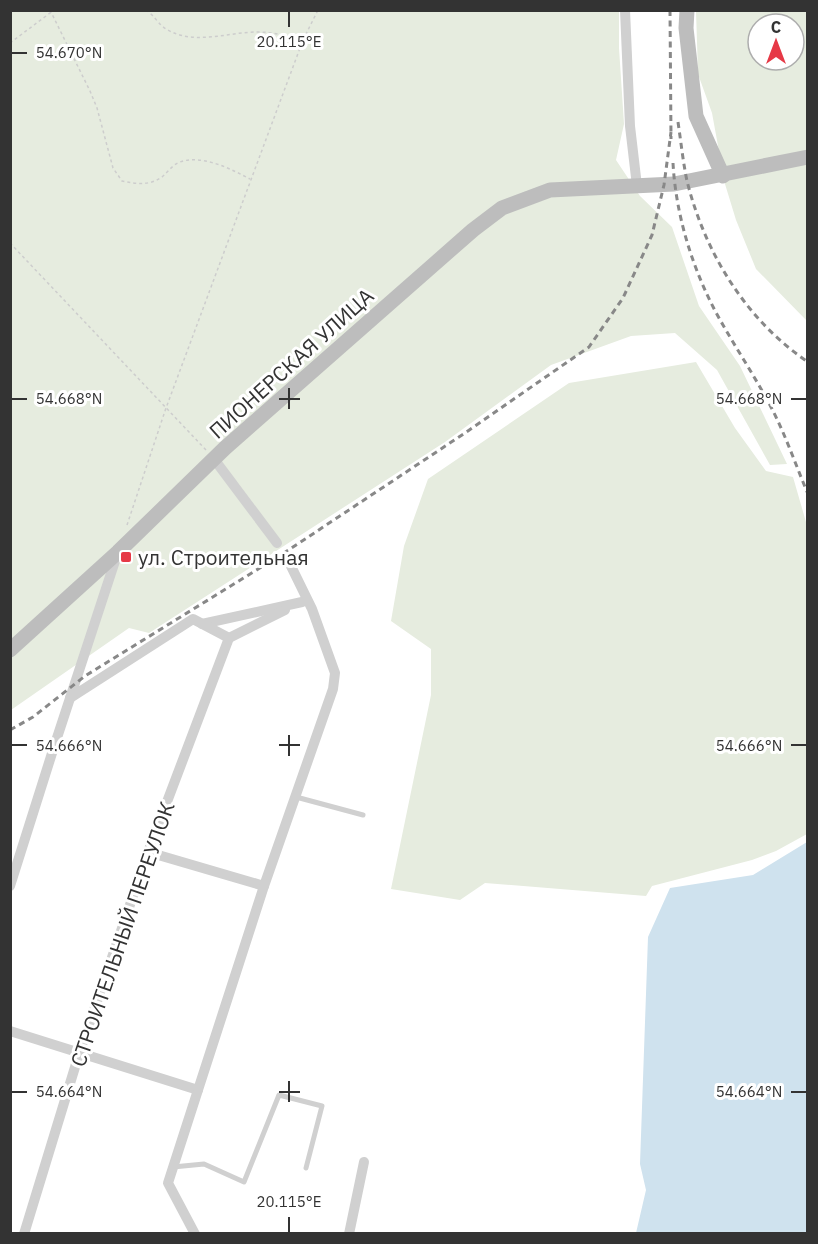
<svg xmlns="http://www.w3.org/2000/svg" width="818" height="1244" font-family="'IBM Plex Sans',sans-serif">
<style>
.green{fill:#e6ecdf;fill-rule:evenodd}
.water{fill:#cfe2ee}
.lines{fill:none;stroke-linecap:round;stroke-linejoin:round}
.path{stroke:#cdcdcd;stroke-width:1.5;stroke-dasharray:3 3;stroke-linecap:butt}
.lane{stroke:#d0d0d0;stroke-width:5}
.street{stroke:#d0d0d0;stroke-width:10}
.secondary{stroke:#bdbdbd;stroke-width:15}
.rail{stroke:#888;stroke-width:3;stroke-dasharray:6 4.5;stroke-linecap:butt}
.ticks{fill:none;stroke:#333;stroke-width:2}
.poi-dot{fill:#e63946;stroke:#fff;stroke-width:2}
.labels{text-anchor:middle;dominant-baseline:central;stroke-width:6;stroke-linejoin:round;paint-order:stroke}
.street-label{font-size:21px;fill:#333;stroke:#fff}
.poi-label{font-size:21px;fill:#333;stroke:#fff;text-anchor:start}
.ticks-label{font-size:15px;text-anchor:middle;fill:#333;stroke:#fff;stroke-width:6;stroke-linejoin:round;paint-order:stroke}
</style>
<rect width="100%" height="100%" fill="#fff"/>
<!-- green -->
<g class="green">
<polygon points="11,11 619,11 619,48 624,124 616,160 640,196 672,227 699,306 740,366 787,464 770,465 717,370 675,333 631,336 551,365 445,442 149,633 129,628 11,710"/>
<path d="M696,11h111v310l-51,-52 -20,-49 -11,-36 -13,-71 -14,-39zM758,24h36v36h-36z"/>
<polygon points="696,362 735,428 766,471 793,477 808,529 807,834 776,851 752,860 652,886 646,896 485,883 460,900 391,889 431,695 431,649 391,621 404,546 428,479 569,383"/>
</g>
<!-- water -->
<polygon class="water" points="807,842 807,1233 636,1233 646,1190 640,1164 648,937 670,888 753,875"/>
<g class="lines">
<!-- path -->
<g class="path">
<path d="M50,10l40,81 7,17 16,60 9,13c14,3 27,5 40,-4 6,-5 10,-12 18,-15 22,-8 51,7 70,17"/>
<path d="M146,10c8,5 13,15 20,19 28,17 62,3 91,3 16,0 31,4 46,8"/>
<polyline points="10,43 54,10"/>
<polyline points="10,243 206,450"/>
<polyline points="127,525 166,408 303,40 318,10"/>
</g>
<!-- lane -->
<g class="lane">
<polyline points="296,797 363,815"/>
<polyline points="173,1167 204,1164 244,1182 279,1095 322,1106 306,1168"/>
</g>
<!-- street -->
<g class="street">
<polyline points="625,10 630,126 637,186"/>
<polyline points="214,459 277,543"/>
<polyline points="202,624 302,602"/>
<polyline points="229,638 285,610"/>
<polyline points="70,698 193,619 229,638"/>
<polyline points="148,852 264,886"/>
<polyline points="10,886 53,750 117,555"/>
<polyline points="10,1031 198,1090 168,1183 195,1234"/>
<polyline points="198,1090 264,886 333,689 335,673 312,609 288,560"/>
<polyline points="24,1234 79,1054 148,852 229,638"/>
<polyline points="349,1234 364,1162"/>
</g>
<!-- secondary -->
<g class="secondary">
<polyline points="687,10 686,28 696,116 723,176"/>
<polyline points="10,650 118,552 225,448 473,230 502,208 550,190 674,184 808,157"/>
</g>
<!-- rail -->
<g class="rail">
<polyline points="670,10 671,139"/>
<path d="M678,122c3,20 5,40 9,59 18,72 59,139 121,181"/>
<path d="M673,163c3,56 22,114 50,162 16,28 34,55 49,84 14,27 24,57 36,85"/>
<polyline points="10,730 33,717 85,676 284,553 462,435 589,347 623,298 652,235 664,185 671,132"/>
</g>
</g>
<!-- ticks -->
<path class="ticks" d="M289,12v15M12,53h15M289,388v21M12,399h15M279,399h21M791,399h15M289,735v21M12,745h15M279,745h21M791,745h15M289,1081v21M12,1092h15M279,1092h21M791,1092h15M289,1217v15"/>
<!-- markers -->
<rect class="poi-dot" x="120" y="551" width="12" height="12" rx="3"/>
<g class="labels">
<!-- street labels -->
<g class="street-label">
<text transform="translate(291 363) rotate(-42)">ПИОНЕРСКАЯ УЛИЦА</text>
<text transform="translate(122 934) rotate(-71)">СТРОИТЕЛЬНЫЙ ПЕРЕУЛОК</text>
</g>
<!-- poi labels -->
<g class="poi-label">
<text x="138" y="557">ул. Строительная</text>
</g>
</g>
<g class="ticks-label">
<text x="289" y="47">20.115°E</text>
<text x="69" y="58">54.670°N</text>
<text x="69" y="404">54.668°N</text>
<text x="749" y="404">54.668°N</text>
<text x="69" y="751">54.666°N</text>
<text x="749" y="751">54.666°N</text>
<text x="69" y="1097">54.664°N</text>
<text x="749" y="1097">54.664°N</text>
<text x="289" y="1207">20.115°E</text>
</g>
<!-- border -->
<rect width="818" height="1244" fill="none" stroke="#333333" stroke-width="24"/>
<!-- north arrow -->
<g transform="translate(776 42)"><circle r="28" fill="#ffffff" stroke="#adadad" stroke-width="1.5"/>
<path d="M0-4.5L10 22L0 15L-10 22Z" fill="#e63946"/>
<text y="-9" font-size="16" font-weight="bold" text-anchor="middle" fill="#333333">С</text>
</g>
</svg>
